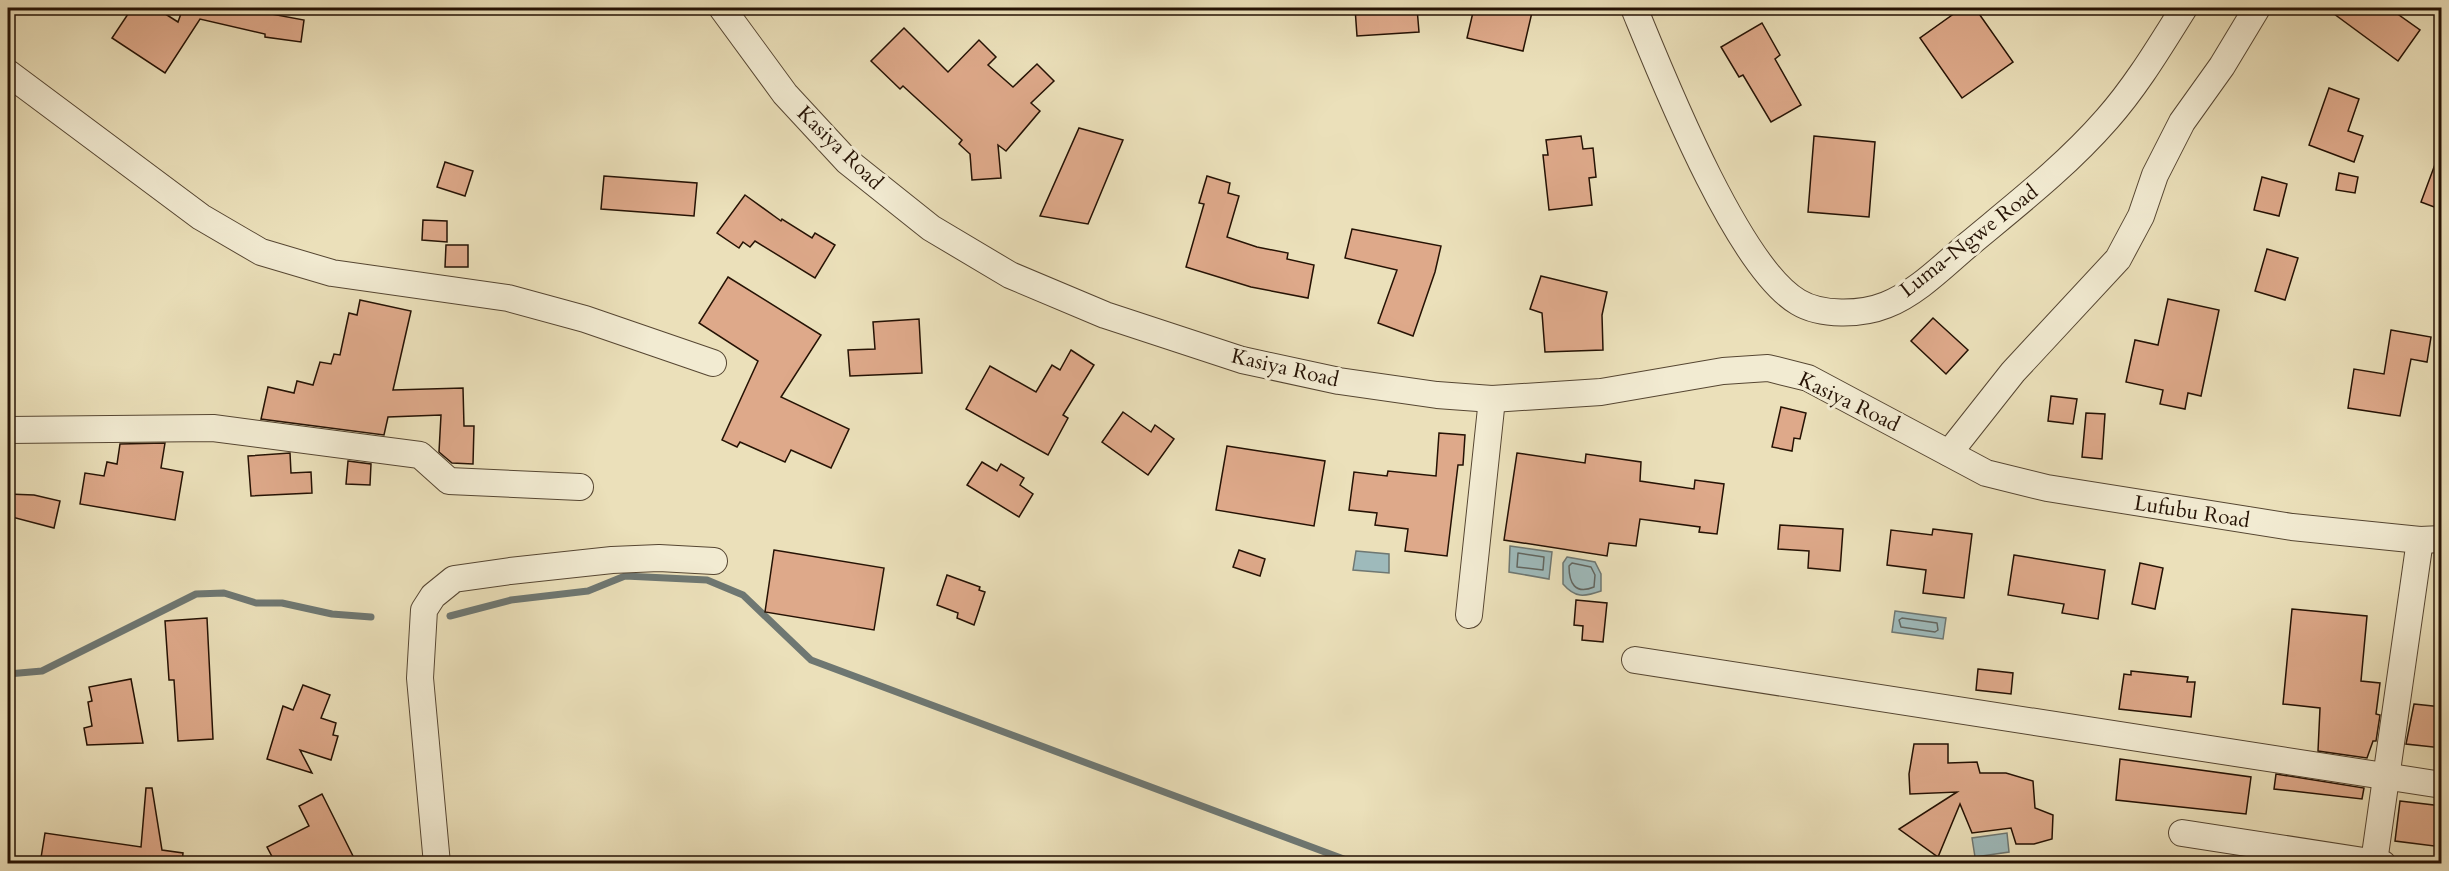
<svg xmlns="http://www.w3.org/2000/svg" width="2449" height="871" font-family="Cardo,serif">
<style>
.water{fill:#9ebabb;stroke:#6e7772;stroke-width:1.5}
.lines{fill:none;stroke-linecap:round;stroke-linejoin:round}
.shore{stroke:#626660;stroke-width:1.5}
.stream{stroke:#6e7772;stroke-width:7}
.building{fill:#dea98a;stroke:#251204;stroke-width:1.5}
.minor-casing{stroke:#564632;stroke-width:28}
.minor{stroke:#f2ebd2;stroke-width:26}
.labels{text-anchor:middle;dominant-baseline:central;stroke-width:6;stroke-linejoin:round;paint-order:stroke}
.street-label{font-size:21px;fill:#251204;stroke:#f2ebd2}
</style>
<rect width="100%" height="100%" fill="#ebe0ba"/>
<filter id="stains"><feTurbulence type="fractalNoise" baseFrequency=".00333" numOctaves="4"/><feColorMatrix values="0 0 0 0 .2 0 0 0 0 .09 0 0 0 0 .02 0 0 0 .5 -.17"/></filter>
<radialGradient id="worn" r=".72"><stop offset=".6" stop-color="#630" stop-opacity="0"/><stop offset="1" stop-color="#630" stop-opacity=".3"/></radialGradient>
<!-- water -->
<g class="water">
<polygon points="1510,546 1552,552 1549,579 1509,572"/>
<polygon points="1356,551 1389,554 1389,573 1353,570"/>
<path d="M1567,557l28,5 6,12v17c-17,6 -26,7 -38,-7v-21z"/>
<polygon points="1895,611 1946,618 1943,639 1892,632"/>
<polygon points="2007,833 2009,852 1975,857 1972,838"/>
</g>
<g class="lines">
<!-- shore -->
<g class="shore">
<polygon points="1518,553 1544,557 1543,570 1517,567"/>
<path d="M1572,563l19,4 4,8 -1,12c-19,8 -25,-4 -25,-21z"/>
<polygon points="1902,618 1937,623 1938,630 1935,632 1901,627 1899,620"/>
</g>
<!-- stream -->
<g class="stream">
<polyline points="450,616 511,600 588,591 625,576 707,580 743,595 811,660 1357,864"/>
<polyline points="8,674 42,671 196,594 224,593 256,603 282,603 332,614 371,617"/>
</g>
</g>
<!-- building -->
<g class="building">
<polygon points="132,8 156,8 178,22 183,8 239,8 304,20 301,42 265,37 265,34 200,19 165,73 112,38"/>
<polygon points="1355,8 1417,8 1419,32 1357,36"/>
<polygon points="1474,8 1533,8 1523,51 1467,38"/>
<polygon points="1962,8 1975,8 2013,62 1962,98 1920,38"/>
<polygon points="2326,8 2389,8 2420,30 2398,61"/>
<polygon points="1762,23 1780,55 1775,59 1801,105 1771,122 1743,75 1739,77 1721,47"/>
<polygon points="904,28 948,72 979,40 996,57 988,65 1013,87 1037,64 1054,81 1031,103 1040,111 1006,151 998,145 1001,178 972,180 970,154 959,144 962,140 903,86 900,89 871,61"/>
<polygon points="2329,88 2359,99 2348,131 2363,136 2354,162 2309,145"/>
<polygon points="1079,128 1123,140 1088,224 1040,216"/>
<polygon points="1581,136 1583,149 1593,148 1596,177 1589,178 1592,205 1549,210 1543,155 1548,155 1546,140"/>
<polygon points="1814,136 1875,142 1869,217 1808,212"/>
<polygon points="2440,151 2442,151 2442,210 2421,202"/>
<polygon points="445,162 473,171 465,196 437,187"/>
<polygon points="2339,173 2358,177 2355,193 2336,190"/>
<polygon points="604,176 697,183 694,216 601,209"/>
<polygon points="1207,176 1230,183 1228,193 1239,196 1227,237 1257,247 1288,253 1287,259 1314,265 1308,298 1251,287 1186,267 1204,204 1199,203"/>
<polygon points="2262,177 2287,184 2279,216 2254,210"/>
<polygon points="745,195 781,221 782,219 812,238 815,233 835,245 815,278 755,241 750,247 743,242 739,248 717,233"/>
<polygon points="423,220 447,221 447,242 422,240"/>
<polygon points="1352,229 1441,246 1435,272 1413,336 1378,323 1397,270 1345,258"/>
<polygon points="446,245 468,245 468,267 445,267"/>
<polygon points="2267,249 2298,258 2285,300 2255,291"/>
<polygon points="1541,276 1607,292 1602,315 1603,350 1545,352 1542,313 1530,309"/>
<polygon points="728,277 821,335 781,397 849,429 831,468 791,450 785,462 740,442 737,447 722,440 758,361 699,323"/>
<polygon points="2168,299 2219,310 2201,396 2188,393 2185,409 2160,404 2163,390 2126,382 2135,340 2158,345"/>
<polygon points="360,300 411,311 393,390 463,388 464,426 474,426 473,464 452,463 439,452 441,415 388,417 384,435 261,419 268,387 294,393 297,381 313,385 320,362 331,364 334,354 340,355 349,313 357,315"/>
<polygon points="1933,318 1968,350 1946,374 1911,341"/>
<polygon points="919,319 922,373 850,376 848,350 875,349 873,322"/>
<polygon points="2391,330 2431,337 2427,362 2411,359 2400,416 2348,408 2354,369 2384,374"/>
<polygon points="1071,350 1094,365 1063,415 1068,418 1048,455 966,409 990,366 1036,392 1052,365 1060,370"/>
<polygon points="2051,396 2077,399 2073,424 2048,421"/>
<polygon points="1781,407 1806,413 1800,439 1794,438 1792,451 1772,447"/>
<polygon points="1123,412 1151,432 1155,425 1174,439 1148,475 1102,442"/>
<polygon points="2086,413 2105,414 2102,459 2082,457"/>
<polygon points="1439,433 1465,435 1463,465 1458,465 1447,556 1405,551 1408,529 1375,525 1377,513 1349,510 1354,472 1387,476 1388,471 1436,476"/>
<polygon points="165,443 161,468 183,472 175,520 80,504 85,473 104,476 107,462 117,464 120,444"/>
<polygon points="1227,446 1325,461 1314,526 1216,510"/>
<polygon points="290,453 291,473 311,472 312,493 251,496 248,456"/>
<polygon points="1517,453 1585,463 1586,454 1641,462 1640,481 1694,489 1695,480 1724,484 1717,534 1699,532 1700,527 1640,519 1636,546 1609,543 1607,556 1504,540"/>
<polygon points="348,461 371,464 370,485 346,484"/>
<polygon points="982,462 997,471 1001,464 1024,478 1020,485 1033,494 1019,517 967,485"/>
<polygon points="8,494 34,495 60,501 54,528 8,516"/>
<polygon points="1780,525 1843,529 1840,571 1808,568 1809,551 1778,549"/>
<polygon points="1933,529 1972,534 1964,598 1923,593 1926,570 1887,565 1891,530 1932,535"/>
<polygon points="774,550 884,568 874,630 765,612"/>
<polygon points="1239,550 1265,559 1260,576 1233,567"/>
<polygon points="2014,555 2105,570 2098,619 2062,613 2064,604 2008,595"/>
<polygon points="2140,563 2163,568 2155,609 2132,604"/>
<polygon points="947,575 980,587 979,590 985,592 974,625 957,618 958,613 937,605"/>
<polygon points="1576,600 1607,603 1603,642 1582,640 1583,626 1574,625"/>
<polygon points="2292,609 2367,616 2361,681 2380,683 2376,714 2380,715 2376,741 2373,741 2367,758 2318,751 2320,708 2283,704"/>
<polygon points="207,618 213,739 178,741 174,680 169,680 165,621"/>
<polygon points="1978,669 2013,673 2011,694 1976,690"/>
<polygon points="2131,671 2188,677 2187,682 2195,682 2191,717 2119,709 2124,674 2131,675"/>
<polygon points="131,679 143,743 87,745 84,728 92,726 88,702 92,701 89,687"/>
<polygon points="303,685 330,695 321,718 336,723 333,735 338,736 331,760 300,750 312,773 267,759 283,706 293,710"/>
<polygon points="2414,704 2442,707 2442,748 2406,744"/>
<polygon points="1914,744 1948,744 1948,763 1977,762 1980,773 2006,773 2033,781 2035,808 2053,815 2052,839 2034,844 2016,844 2011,828 1972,833 1960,804 1938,857 1899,829 1957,792 1910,794 1909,774"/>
<polygon points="2120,759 2251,777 2246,814 2116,800"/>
<polygon points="2276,774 2364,788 2362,799 2274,789"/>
<polygon points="146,788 152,788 162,850 183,853 182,864 40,864 45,833 141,847"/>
<polygon points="322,794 357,864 276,864 267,847 309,826 299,806"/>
<polygon points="2400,801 2442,806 2442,847 2395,841"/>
</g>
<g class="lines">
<!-- minor casing -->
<g class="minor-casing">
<g id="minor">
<polyline points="722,8 785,94 847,161 931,228 1010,275 1105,315 1242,360 1339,381 1437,395 1492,399 1601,392 1723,371 1768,368 1808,378 1986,473 2047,488 2292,527 2420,540 2442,539"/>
<path d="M1634,8c28,68 103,258 164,294 23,14 63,13 88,3 31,-12 58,-40 83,-61 48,-40 97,-78 138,-125 30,-34 53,-73 77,-111"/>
<polyline points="8,73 201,217 261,252 332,273 508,298 585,319 713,363"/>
<polyline points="8,430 213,428 420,455 449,481 580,487"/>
<polyline points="1949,453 2013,372 2118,259 2141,216 2155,175 2182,122 2222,66 2257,8"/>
<polyline points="1469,615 1492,399"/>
<polyline points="1635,660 2442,785"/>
<polyline points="2182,833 2383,864"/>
<polyline points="2374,862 2420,540"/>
<polyline points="437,864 420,678 424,610 433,596 454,579 510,571 612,560 659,558 714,561"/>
</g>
</g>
<!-- minor -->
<use href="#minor" class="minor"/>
</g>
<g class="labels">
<!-- street labels -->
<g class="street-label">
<text transform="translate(840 148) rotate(44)">Kasiya Road</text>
<text transform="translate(1969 241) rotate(-38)">Luma-Ngwe Road</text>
<text transform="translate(1285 368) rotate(13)">Kasiya Road</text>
<text transform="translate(1849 402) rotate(26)">Kasiya Road</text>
<text transform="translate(2192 512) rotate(9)">Lufubu Road</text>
</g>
</g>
<!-- margin -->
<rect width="2449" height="871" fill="none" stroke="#ebe0ba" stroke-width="30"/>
<rect x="9" y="9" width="2431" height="853" fill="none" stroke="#251204" stroke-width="3"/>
<rect x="15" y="15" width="2419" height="841" fill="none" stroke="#251204" stroke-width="1.5"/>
<rect width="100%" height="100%" filter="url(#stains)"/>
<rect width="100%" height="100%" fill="url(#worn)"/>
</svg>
